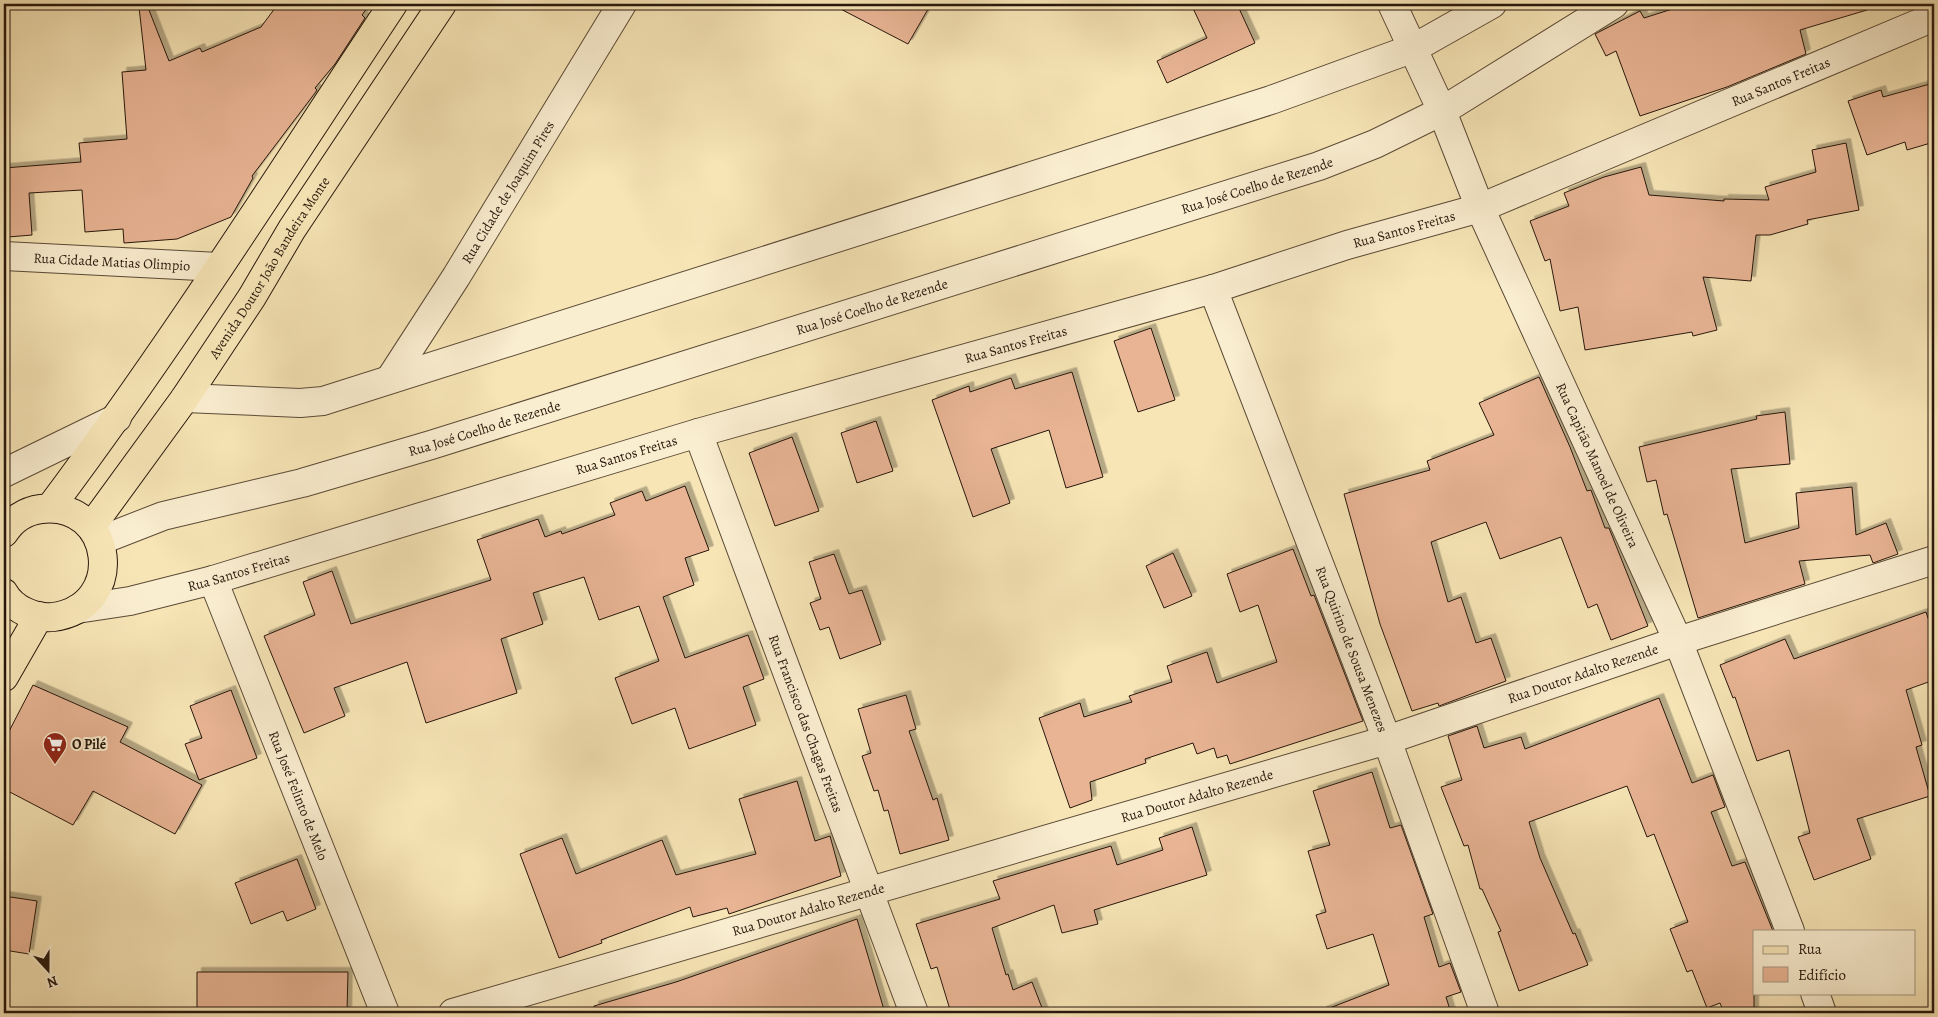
<svg xmlns="http://www.w3.org/2000/svg" width="1938" height="1017" font-family="Alegreya,serif">
<style>
.building{fill:#e8b494;stroke:#27170c;filter:url(#shadow)}
.lines{fill:none;stroke-linecap:round;stroke-linejoin:round}
.minor-casing{stroke:#5b4a36;stroke-width:30}
.primary-casing{stroke:#27170c;stroke-width:30}
.minor{stroke:#faeed0;stroke-width:28}
.primary{stroke:#f7e5b6;stroke-width:28}
.labels{text-anchor:middle;dominant-baseline:central;stroke-width:4;stroke-linejoin:round;paint-order:stroke}
.street-label{font-size:14px;fill:#27170c;stroke:#faeed0}
.poi-label{font-size:14px;font-weight:bold;fill:#27170c;stroke:#faeed0;text-anchor:start}
</style>
<defs>
<filter id="shadow"><feDropShadow dx="4.5" dy="-4.5" stdDeviation="0" flood-color="#0004"/></filter>
</defs>
<rect width="100%" height="100%" fill="#f7e5b6"/>
<filter id="stains"><feTurbulence type="fractalNoise" baseFrequency=".004" numOctaves="4"/><feColorMatrix values="0 0 0 0 .2 0 0 0 0 .09 0 0 0 0 .02 0 0 0 .5 -.17"/></filter>
<radialGradient id="worn" r=".72"><stop offset=".6" stop-color="#630" stop-opacity="0"/><stop offset="1" stop-color="#630" stop-opacity=".3"/></radialGradient>
<!-- building -->
<g class="building">
<polygon points="278,4 370,4 362,15 365,18 335,64 315,88 317,90 315,93 252,176 253,178 231,217 177,239 124,243 123,229 85,232 82,190 29,193 32,235 8,237 4,168 81,162 79,143 127,139 122,72 146,70 139,7 147,5 169,61 200,48 202,52 261,27"/>
<polygon points="831,4 931,4 908,44"/>
<polygon points="1191,4 1237,4 1255,43 1167,83 1157,61 1207,38"/>
<polygon points="1688,4 1866,4 1867,10 1800,30 1806,54 1727,87 1640,116 1616,51 1606,56 1595,34 1640,11 1644,18"/>
<polygon points="1930,84 1934,99 1934,142 1907,150 1905,142 1867,155 1848,101 1881,90 1883,97"/>
<polygon points="1846,143 1859,210 1807,220 1808,224 1770,235 1756,235 1751,281 1703,277 1717,330 1693,336 1692,332 1585,350 1578,307 1560,311 1550,259 1545,261 1530,221 1569,206 1564,193 1604,177 1641,167 1649,195 1724,201 1724,199 1769,200 1765,187 1816,172 1812,150"/>
<polygon points="1151,328 1175,400 1138,412 1114,341"/>
<polygon points="1072,372 1103,477 1066,488 1049,430 991,449 1010,503 973,517 932,400 969,386 970,392 1011,378 1015,389"/>
<polygon points="1539,377 1570,447 1587,491 1591,490 1605,528 1609,528 1648,626 1611,640 1597,604 1588,608 1561,537 1500,559 1486,522 1431,542 1448,602 1461,597 1476,643 1491,638 1506,681 1439,706 1438,703 1412,711 1380,624 1344,494 1430,470 1427,461 1494,435 1479,403"/>
<polygon points="1785,412 1790,464 1731,469 1745,543 1799,528 1796,493 1852,487 1856,535 1886,523 1898,554 1873,563 1870,555 1799,561 1805,584 1698,618 1667,514 1664,515 1656,480 1647,482 1639,447 1757,419 1756,416"/>
<polygon points="876,421 893,471 857,483 841,433"/>
<polygon points="792,437 819,511 775,526 749,453"/>
<polygon points="685,486 709,550 685,558 694,585 663,597 685,658 748,635 764,679 743,687 756,725 689,749 675,708 632,724 615,678 659,661 639,606 599,620 584,577 533,593 543,624 501,639 517,693 426,723 407,662 334,688 345,716 304,733 264,636 315,615 303,582 332,571 351,624 491,580 477,540 538,519 545,537 561,531 562,534 615,515 610,503 642,491 646,501"/>
<polygon points="1293,549 1311,596 1314,595 1363,721 1230,764 1227,755 1217,758 1214,748 1197,754 1193,743 1145,759 1146,763 1090,782 1092,800 1070,808 1039,718 1080,703 1084,717 1132,702 1129,696 1172,682 1167,666 1207,652 1217,683 1277,662 1258,605 1240,612 1227,574"/>
<polygon points="1173,553 1192,596 1164,608 1146,566"/>
<polygon points="834,554 849,594 862,590 881,644 840,659 829,627 820,630 810,603 821,599 809,562"/>
<polygon points="1926,612 1934,636 1934,680 1906,690 1922,745 1916,747 1930,796 1857,819 1871,859 1814,880 1798,837 1810,833 1789,750 1757,761 1735,697 1733,698 1720,665 1785,639 1794,659"/>
<polygon points="33,685 128,727 120,742 202,785 175,834 93,791 73,825 4,789 4,741"/>
<polygon points="231,690 257,758 199,780 185,744 202,738 190,706"/>
<polygon points="906,695 916,729 909,731 933,800 937,798 949,840 900,854 888,810 884,811 878,790 874,791 862,756 871,753 858,709"/>
<polygon points="1659,698 1692,783 1713,775 1725,807 1711,812 1732,866 1745,862 1773,931 1754,931 1754,1013 1724,1013 1720,1003 1707,1008 1692,970 1687,972 1670,929 1688,922 1654,834 1647,837 1627,786 1529,822 1540,858 1573,934 1575,933 1588,965 1519,991 1498,932 1501,931 1482,889 1480,889 1468,845 1464,846 1441,787 1462,780 1448,736 1477,726 1484,748 1521,737 1525,749"/>
<polygon points="1372,772 1390,828 1401,825 1433,914 1424,917 1439,967 1450,963 1461,992 1446,997 1451,1013 1322,1013 1322,1011 1389,985 1373,934 1327,949 1316,915 1326,912 1308,851 1330,845 1313,791"/>
<polygon points="797,781 815,841 830,836 841,876 729,914 727,908 693,917 690,907 601,940 602,943 559,958 520,854 562,838 576,874 662,840 676,875 756,854 739,799"/>
<polygon points="1192,827 1207,875 1094,910 1098,924 1062,933 1054,905 992,928 1006,975 1008,974 1013,990 1032,982 1044,1013 951,1013 937,967 931,969 916,924 1000,899 993,881 1111,846 1117,865 1163,850 1159,838"/>
<polygon points="297,859 316,909 287,921 283,911 251,924 235,883"/>
<polygon points="4,896 37,901 29,954 4,950"/>
<polygon points="857,919 885,1013 595,1013 594,1006 676,982"/>
<polygon points="197,972 348,972 347,1013 197,1013"/>
</g>
<g class="lines">
<!-- minor casing -->
<g class="minor-casing">
<g id="minor">
<path id="s1" d="M1392,4l50,107 38,97 198,433 112,290"/>
<path id="s2" d="M4,256l215,11"/>
<path id="s3" d="M1213,289l174,451 98,273"/>
<path id="s4" d="M390,379l66,-102 166,-273"/>
<polyline points="185,398 300,403 323,401 1271,100 1414,48 1492,4"/>
<path id="s5" d="M698,433l216,580"/>
<polyline points="4,473 117,418"/>
<path id="s6" d="M99,541l64,-25 139,-33 129,-38 888,-279 56,-22 67,-33 172,-107"/>
<path id="s7" d="M213,580l172,433"/>
<path id="s8" d="M77,609l53,-8 83,-21 485,-147 515,-144 134,-44 133,-37 454,-191"/>
<polyline points="1815,993 1822,1013"/>
<path id="s9" d="M453,1013l934,-273 291,-99 256,-81"/>
</g>
</g>
<!-- primary casing -->
<g class="primary-casing">
<g id="primary">
<path d="M50,508c122,-163 231,-335 343,-504"/>
<path id="s10" d="M91,527l94,-129 67,-101 40,-68 150,-225"/>
<path d="M4,533c8,-13 21,-22 37,-24 73,-9 87,98 12,108 -18,2 -40,-8 -49,-24"/>
<polyline points="4,677 39,616"/>
</g>
</g>
<!-- minor -->
<use href="#minor" class="minor"/>
<!-- primary -->
<use href="#primary" class="primary"/>
</g>
<!-- icons -->
<defs>
<g id="supermarket-pin" transform="scale(1.25)"><path d="M0 17L-7.5 6A9.5 9.5 0 1 1 7.5 6Z" fill="#8f2418" stroke="#faeed0"/><path d="M-6-5.5h2.5l.6 2H6L4.5 2H-2.5L-4.4-4H-6ZM-1.5 3.2a1.3 1.3 0 1 0 .1 0ZM3 3.2a1.3 1.3 0 1 0 .1 0Z" fill="#fff"/></g>
</defs>
<g fill-rule="evenodd">
<use href="#supermarket-pin" x="55" y="744"/>
</g>
<g class="labels">
<!-- street labels -->
<g class="street-label">
<text stroke="none"><textPath href="#s8" startOffset="1786">Rua Santos Freitas</textPath></text>
<text stroke="none"><textPath href="#s6" startOffset="1212">Rua José Coelho de Rezende</textPath></text>
<text stroke="none"><textPath href="#s4" startOffset="221">Rua Cidade de Joaquim Pires</textPath></text>
<text stroke="none"><textPath href="#s8" startOffset="1381">Rua Santos Freitas</textPath></text>
<text stroke="none"><textPath href="#s2" startOffset="108">Rua Cidade Matias Olimpio</textPath></text>
<text stroke="none"><textPath href="#s10" startOffset="315">Avenida Doutor João Bandeira Monte</textPath></text>
<text stroke="none"><textPath href="#s6" startOffset="808">Rua José Coelho de Rezende</textPath></text>
<text stroke="none"><textPath href="#s8" startOffset="976">Rua Santos Freitas</textPath></text>
<text stroke="none"><textPath href="#s6" startOffset="402">Rua José Coelho de Rezende</textPath></text>
<text stroke="none"><textPath href="#s8" startOffset="571">Rua Santos Freitas</textPath></text>
<text stroke="none"><textPath href="#s1" startOffset="505">Rua Capitão Manoel de Oliveira</textPath></text>
<text stroke="none"><textPath href="#s8" startOffset="166">Rua Santos Freitas</textPath></text>
<text stroke="none"><textPath href="#s3" startOffset="386">Rua Quirino de Sousa Menezes</textPath></text>
<text stroke="none"><textPath href="#s9" startOffset="1180">Rua Doutor Adalto Rezende</textPath></text>
<text stroke="none"><textPath href="#s5" startOffset="310">Rua Francisco das Chagas Freitas</textPath></text>
<text stroke="none"><textPath href="#s7" startOffset="232">Rua José Felinto de Melo</textPath></text>
<text stroke="none"><textPath href="#s9" startOffset="775">Rua Doutor Adalto Rezende</textPath></text>
<text stroke="none"><textPath href="#s9" startOffset="370">Rua Doutor Adalto Rezende</textPath></text>
</g>
<!-- poi labels -->
<g class="poi-label">
<text x="72" y="744">O Pilé</text>
</g>
</g>
<!-- margin -->
<rect width="1938" height="1017" fill="none" stroke="#f7e5b6" stroke-width="20"/>
<rect x="5" y="5" width="1928" height="1007" fill="none" stroke="#27170c" stroke-width="2.5"/>
<rect x="10" y="10" width="1918" height="997" fill="none" stroke="#27170c"/>
<!-- legend -->
<rect x="1753" y="930" width="162" height="65" fill="#faeed0" stroke="#a69882"/>
<rect x="1763" y="946" width="25" height="8" fill="#f7e5b6" stroke="#a69882"/>
<text x="1798" y="954" font-size="15" fill="#27170c">Rua</text>
<rect x="1763" y="967" width="25" height="15" fill="#e8b494" stroke="#a69882"/>
<text x="1798" y="980" font-size="15" fill="#27170c">Edifício</text>
<!-- north arrow -->
<g transform="translate(48 970) rotate(159)" stroke="#faeed0" stroke-width="4" paint-order="stroke">
<path d="M0-4L9 19L0 12L-9 19Z" fill="#27170c"/>
<text y="-8" font-size="14" font-weight="bold" text-anchor="middle" fill="#27170c">N</text>
</g>
<rect width="100%" height="100%" filter="url(#stains)"/>
<rect width="100%" height="100%" fill="url(#worn)"/>
</svg>
